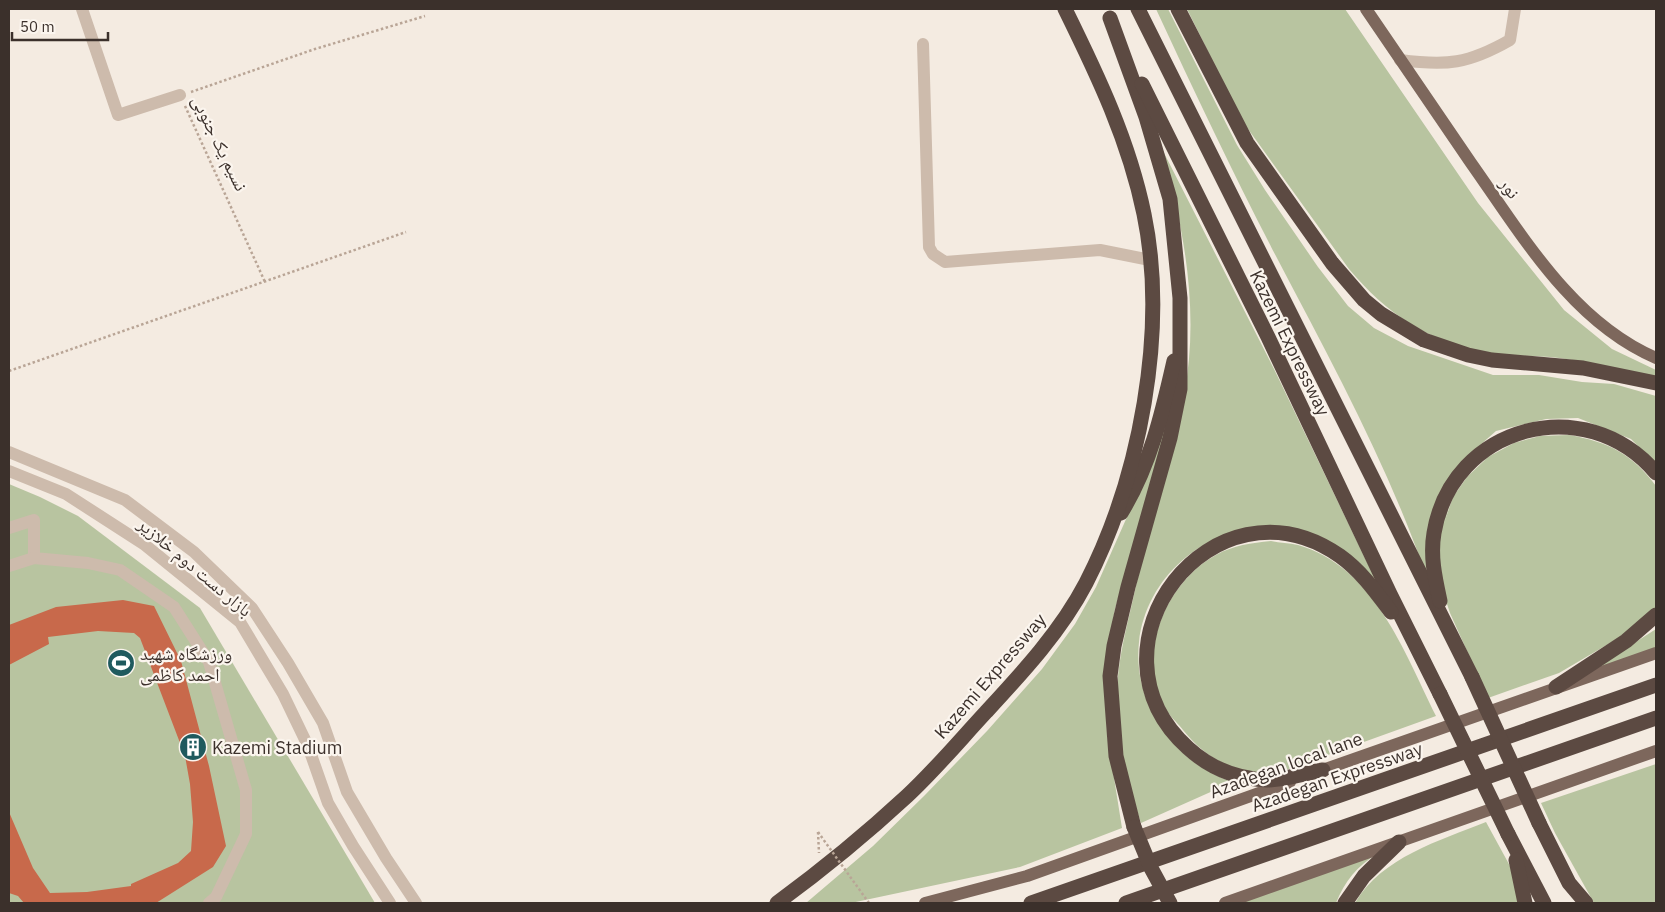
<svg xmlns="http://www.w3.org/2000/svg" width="1665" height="912" font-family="'IBM Plex Sans','Noto Naskh Arabic',sans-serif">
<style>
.green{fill:#b8c4a0}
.building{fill:#c8694b}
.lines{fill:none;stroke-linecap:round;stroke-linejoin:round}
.path{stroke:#b9a596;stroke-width:2.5;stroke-dasharray:2.5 2.5;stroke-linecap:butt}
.minor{stroke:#cdbbac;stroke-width:12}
.major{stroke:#7d675c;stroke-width:12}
.highway{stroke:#5c4a42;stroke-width:15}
.path-bridge{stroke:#b9a596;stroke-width:2.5;stroke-dasharray:2.5 2.5;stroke-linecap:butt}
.highway-bridge{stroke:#5c4a42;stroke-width:15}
.labels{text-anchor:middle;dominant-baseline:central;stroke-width:4.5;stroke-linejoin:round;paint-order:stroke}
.street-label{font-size:18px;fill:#3b302b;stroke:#fbf5ee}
.poi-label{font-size:18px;fill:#3b302b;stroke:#fbf5ee;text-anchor:start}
</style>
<rect width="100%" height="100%" fill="#f4ebe1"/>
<!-- green -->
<g class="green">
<path d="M1156,9h12l69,136 28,45 53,77 30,39 26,22 34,18 85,29h46l43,7 32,2 42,12v68l-25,-25 -53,-21 -32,1 -50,12 -34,30 -34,120c-38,-112 -95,-216 -150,-321 -43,-82 -83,-167 -122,-251z"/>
<path d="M1187,9h158l133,194 86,107 48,39 44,21v7c-32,-7 -64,-15 -97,-19 -24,-3 -49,-1 -73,-6 -58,-10 -100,-39 -137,-83l-106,-147z"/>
<path d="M1162,149l112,220 103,214c-26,-32 -50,-48 -92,-54 -70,-10 -138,42 -146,113 -7,62 36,122 94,140l-92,41c-13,-40 -25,-83 -24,-126 0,-30 7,-60 14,-89 15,-72 40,-141 53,-213 16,-83 0,-166 -22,-246z"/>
<polygon points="1168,426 1115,609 1105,662 1107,734 1122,828 1020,867 851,903 806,903 873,846 924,796 987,731 1042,669 1075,624 1096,587 1150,465 1163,431"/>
<path d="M1569,435c40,7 63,19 87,51v121l-29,26 -68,40 -71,25 -38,-85 -8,-24 -5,-46 16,-46 14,-20 21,-20 26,-14 26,-7z"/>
<polygon points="9,484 40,497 78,516 200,608 375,903 9,903"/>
<path d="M1271,541c9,2 18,2 27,4 76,22 106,106 138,171l-161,58c-39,0 -68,-14 -92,-44 -6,-8 -15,-15 -19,-24 -29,-52 3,-125 52,-151 18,-10 35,-12 55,-14z"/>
<polygon points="1656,629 1656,648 1594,669"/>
<polygon points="1656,764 1656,903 1594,903 1555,833 1541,803"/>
<path d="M1486,822l30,55 5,26h-166c27,-46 84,-62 131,-81z"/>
<path d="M1377,854c-20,12 -32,27 -41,49h-101z"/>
</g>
<!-- building -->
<polygon class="building" points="123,600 154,606 181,661 209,766 226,846 213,867 156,903 24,903 18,896 9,893 9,812 33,868 50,893 87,892 131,886 131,884 178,863 191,851 193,822 190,784 185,756 140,638 134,633 98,631 48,637 49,644 9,665 9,625 56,607"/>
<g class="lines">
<!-- path -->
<g class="path">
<polyline points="191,92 315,49 425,16"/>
<polyline points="185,106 265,282"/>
<polyline points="9,371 406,232"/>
<polyline points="818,832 819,853"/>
</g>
<!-- minor -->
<g class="minor">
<polyline points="82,9 118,115 180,95"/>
<polyline points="923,44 929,247 933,254 945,262 1100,250 1150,260"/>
<path d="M1400,60c47,6 68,4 110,-20l5,-31"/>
<polyline points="9,452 125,500 194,552 252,608 288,663 323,723 347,792 386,858 416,903"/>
<polyline points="9,471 66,494 145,545 240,622 283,694 308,746 328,803 353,846 390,903"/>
<polyline points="9,528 34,520 34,558 88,563 120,570 174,607 209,662 246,790 246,834 216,897 209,903"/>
<polyline points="9,566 34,558"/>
</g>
<!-- major -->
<g class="major">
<path d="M1366,9c35,52 70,103 105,154 51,72 101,159 185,195"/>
<polyline points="1314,773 1656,653"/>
<polyline points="925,903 1027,876 1290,782"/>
<polyline points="1225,903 1656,751"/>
</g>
<!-- highway -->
<g class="highway">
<polyline points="1138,9 1472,677"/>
<polyline points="1178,9 1247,143 1332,263 1364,300 1381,314 1424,340 1468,355 1492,360 1583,368 1656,383"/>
<polyline points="1110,18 1146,117 1170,199 1180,298 1180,389 1170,438 1128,587 1114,646 1110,676 1116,756 1134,827"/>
<polyline points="1142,84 1268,337 1390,594 1440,694"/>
<path d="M1121,513c29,-47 41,-99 53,-152"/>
<path d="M1440,601c-5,-23 -10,-45 -6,-68 18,-108 152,-143 222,-60"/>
<polyline points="1556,687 1626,641 1656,615"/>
<path d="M1323,770c-18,3 -38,10 -56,10 -30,-1 -57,-12 -79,-32 -112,-101 25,-280 152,-192 21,15 36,36 51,56"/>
<polyline points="1539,823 1569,883 1586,903"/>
<polyline points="1508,834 1544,903"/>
<polyline points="1516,860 1525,903"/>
<path d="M777,903c45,-33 89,-69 130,-107 28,-26 53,-56 79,-84 37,-40 75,-81 100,-129 54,-105 82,-253 58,-369 -15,-73 -46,-138 -79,-205"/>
<polyline points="1031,903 1656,685"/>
<polyline points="1126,903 1656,718"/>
<polyline points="1345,903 1364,876 1399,842"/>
</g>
<!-- path-bridge -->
<polyline class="path-bridge" points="818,832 869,903"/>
<!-- highway-bridge -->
<g class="highway-bridge">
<polyline points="1472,677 1539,823"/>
<polyline points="1440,694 1508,834"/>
<polyline points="1134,827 1151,868 1170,903"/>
</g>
</g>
<!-- icons -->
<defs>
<g id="stadium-disc" transform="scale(1.4375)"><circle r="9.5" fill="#1f5a5e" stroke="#fbf5ee"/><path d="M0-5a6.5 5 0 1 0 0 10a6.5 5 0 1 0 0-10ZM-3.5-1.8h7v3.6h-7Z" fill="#fff"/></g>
<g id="building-disc" transform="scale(1.4375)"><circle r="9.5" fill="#1f5a5e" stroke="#fbf5ee"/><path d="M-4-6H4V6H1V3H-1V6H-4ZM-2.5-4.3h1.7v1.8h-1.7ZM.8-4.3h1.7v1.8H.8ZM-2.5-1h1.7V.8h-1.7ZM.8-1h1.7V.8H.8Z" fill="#fff"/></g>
</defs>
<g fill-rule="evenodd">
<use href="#stadium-disc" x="121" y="663"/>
<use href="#building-disc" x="193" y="747"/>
</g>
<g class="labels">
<!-- street labels -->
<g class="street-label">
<text transform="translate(220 143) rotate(64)">نسیم یک جنوبی</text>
<text transform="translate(1510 188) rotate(55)">نور</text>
<text transform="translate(1290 343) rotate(64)">Kazemi Expressway</text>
<text transform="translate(195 567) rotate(40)">بازار دست دوم خلازیر</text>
<text transform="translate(990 676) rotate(-49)">Kazemi Expressway</text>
<text transform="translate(1286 765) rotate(-20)">Azadegan local lane</text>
<text transform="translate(1337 777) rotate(-19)">Azadegan Expressway</text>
</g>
<!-- poi labels -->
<g class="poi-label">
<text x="140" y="653">ورزشگاه شهید<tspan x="140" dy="21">احمد کاظمی</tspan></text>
<text x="212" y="747">Kazemi Stadium</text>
</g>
</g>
<!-- border -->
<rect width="1665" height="912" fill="none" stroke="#3b302b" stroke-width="20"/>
<!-- scale -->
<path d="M12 32v8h96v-8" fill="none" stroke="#3b302b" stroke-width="2.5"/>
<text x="20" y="32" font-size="15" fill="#3b302b" stroke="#fbf5ee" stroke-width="4" paint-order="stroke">50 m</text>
</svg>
